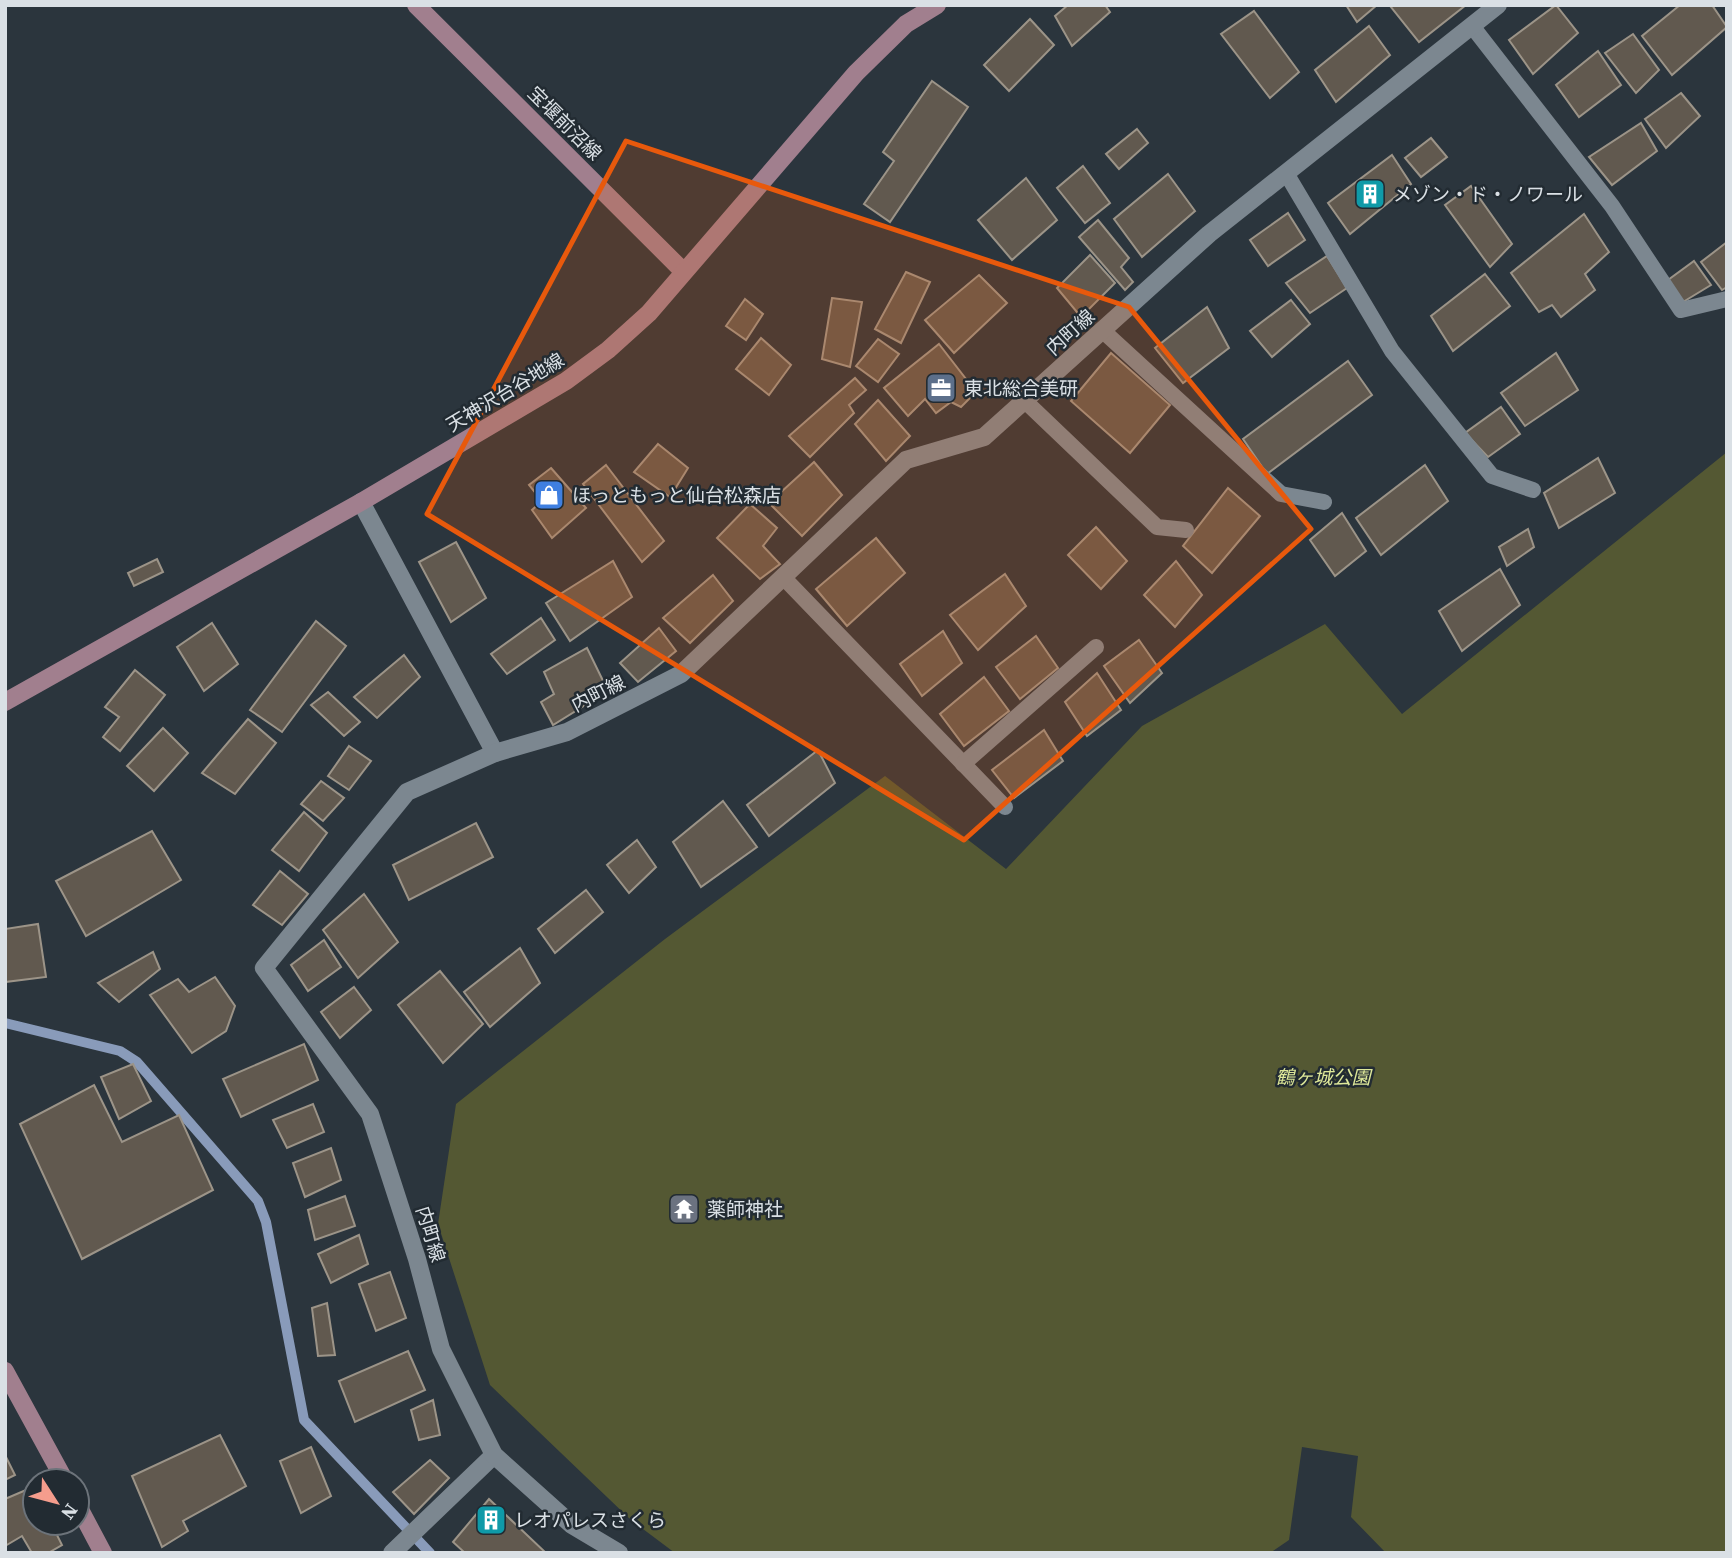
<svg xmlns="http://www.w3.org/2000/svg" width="1732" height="1558" font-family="'Source Serif 4','Noto Sans JP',serif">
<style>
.green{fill:#545833}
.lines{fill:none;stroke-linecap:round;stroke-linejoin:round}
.stream{stroke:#899bba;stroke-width:10}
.building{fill:#61594f;stroke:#9c9488;stroke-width:2}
.lane{stroke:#7c8790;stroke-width:16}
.street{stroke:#7c8790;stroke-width:18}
.secondary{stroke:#a17f8e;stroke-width:18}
.marked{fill:#e8590c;fill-opacity:0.2;stroke:#e8590c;stroke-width:5;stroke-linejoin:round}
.labels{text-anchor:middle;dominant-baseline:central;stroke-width:5;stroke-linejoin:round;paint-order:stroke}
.street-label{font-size:19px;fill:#dae0e5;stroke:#222b32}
.poi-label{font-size:19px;fill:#dae0e5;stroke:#222b32;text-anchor:start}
.park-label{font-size:19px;font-style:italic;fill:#dee899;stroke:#222b32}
</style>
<rect width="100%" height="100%" fill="#2b353d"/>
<!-- green -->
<polygon class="green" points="1727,452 1727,1553 1386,1553 1351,1517 1358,1456 1302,1447 1289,1540 1270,1553 675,1553 631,1520 490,1385 438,1224 456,1104 665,939 885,776 1006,869 1142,726 1325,624 1402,714"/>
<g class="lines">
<!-- stream -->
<polyline class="stream" points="5,1023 120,1051 137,1062 258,1201 266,1222 304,1420 430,1553"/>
</g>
<!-- building -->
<g class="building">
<polygon points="1068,5 1105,5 1110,12 1072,46 1055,16"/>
<polygon points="1346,5 1377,5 1357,22"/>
<polygon points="1393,5 1466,5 1419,42 1391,7"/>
<polygon points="1556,5 1578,33 1533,74 1509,40"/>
<polygon points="1680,5 1712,5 1727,27 1672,75 1642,36"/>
<polygon points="1254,11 1299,72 1270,98 1221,34"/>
<polygon points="1030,19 1054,45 1009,91 984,65"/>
<polygon points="1369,26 1390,55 1336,102 1315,70"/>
<polygon points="1633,34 1659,70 1636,93 1605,53"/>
<polygon points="1598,51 1621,85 1579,117 1556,85"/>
<polygon points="932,81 968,107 890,222 864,204 894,161 883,152"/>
<polygon points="1681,93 1700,116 1666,148 1645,119"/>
<polygon points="1641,123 1657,151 1612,185 1589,157"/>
<polygon points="1137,129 1148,143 1119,169 1106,154"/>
<polygon points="1431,138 1447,157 1421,177 1405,158"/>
<polygon points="1392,155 1411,184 1350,234 1328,203"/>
<polygon points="1083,166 1110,203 1085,223 1057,188"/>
<polygon points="1168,174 1195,211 1142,257 1114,219"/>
<polygon points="1026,178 1057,220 1012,260 978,220"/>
<polygon points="1471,186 1512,244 1490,267 1445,205"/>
<polygon points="1288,213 1305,240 1268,266 1250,240"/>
<polygon points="1584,214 1609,252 1585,274 1595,290 1561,317 1552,305 1539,312 1511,273"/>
<polygon points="1098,220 1129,258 1121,267 1133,282 1125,290 1079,237"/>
<polygon points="1727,242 1727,287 1722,290 1701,262"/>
<polygon points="1090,255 1115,283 1081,317 1057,288"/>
<polygon points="1327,256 1347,288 1310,313 1286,283"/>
<polygon points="1694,261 1711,285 1683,302 1668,280"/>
<polygon points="906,272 930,282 901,343 875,329"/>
<polygon points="1485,274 1510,306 1453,351 1431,316"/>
<polygon points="979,275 1007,303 954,353 925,320"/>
<polygon points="832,298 862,302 850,367 822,359"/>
<polygon points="745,299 763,314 746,340 726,326"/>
<polygon points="1291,300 1310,324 1272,357 1250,331"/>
<polygon points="1207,307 1229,348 1183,383 1155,348"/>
<polygon points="761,338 791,365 769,395 736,369"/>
<polygon points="878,339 899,354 878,382 856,366"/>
<polygon points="939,344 976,392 961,407 951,402 936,413 925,399 908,416 884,388"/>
<polygon points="1111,353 1170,405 1130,453 1071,401"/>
<polygon points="1556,353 1578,390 1525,426 1501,393"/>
<polygon points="1348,361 1372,395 1267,474 1243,439"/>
<polygon points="855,378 866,390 849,405 854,413 810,457 789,436"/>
<polygon points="878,400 910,436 886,461 855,424"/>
<polygon points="1501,407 1520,434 1488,457 1465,433"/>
<polygon points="658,444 688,468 670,497 634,472"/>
<polygon points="1598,458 1615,493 1559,528 1544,493"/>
<polygon points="814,462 842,495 802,536 769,503"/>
<polygon points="606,465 664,541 642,562 583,484"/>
<polygon points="1425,465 1448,501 1381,555 1356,518"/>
<polygon points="551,468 586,508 552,538 532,510 542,501 529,485"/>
<polygon points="1228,488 1260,516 1212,573 1183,546"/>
<polygon points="750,504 777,528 763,546 780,564 760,579 717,538"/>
<polygon points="1342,513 1366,551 1335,576 1310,540"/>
<polygon points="1096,527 1127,561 1101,589 1068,555"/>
<polygon points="1528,529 1534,547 1507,566 1499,547"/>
<polygon points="876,538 905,573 847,626 816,589"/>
<polygon points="456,542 486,598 451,622 419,562"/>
<polygon points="157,559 163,572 134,586 128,573"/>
<polygon points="613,561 632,597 570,641 546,603"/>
<polygon points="1176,561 1202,595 1175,627 1144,595"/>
<polygon points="1500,569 1520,605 1462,651 1439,611"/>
<polygon points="1005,574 1026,606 978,650 950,615"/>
<polygon points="713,575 733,601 690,643 663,618"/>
<polygon points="541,618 555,640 507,674 491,654"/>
<polygon points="316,621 346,646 282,732 250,710"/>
<polygon points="212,623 238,664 204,691 177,647"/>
<polygon points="659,628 676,651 638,682 620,663"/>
<polygon points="943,631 962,663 922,696 900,664"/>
<polygon points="1036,636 1058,668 1020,699 996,667"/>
<polygon points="1139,640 1162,673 1130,703 1104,666"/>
<polygon points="587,648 608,691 553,725 541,702 554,694 544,672"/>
<polygon points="404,655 420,677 377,718 354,697"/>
<polygon points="135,670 165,695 120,751 103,737 119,717 105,707"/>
<polygon points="1097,673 1121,710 1087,736 1065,702"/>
<polygon points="984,677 1009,711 964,746 940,714"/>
<polygon points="328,692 360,722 344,736 311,705"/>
<polygon points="248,719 276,743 235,794 202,773"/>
<polygon points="163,728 188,753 154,791 127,766"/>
<polygon points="1044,730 1063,761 1014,798 992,770"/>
<polygon points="349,746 371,761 349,790 328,776"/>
<polygon points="818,750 835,783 769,836 747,805"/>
<polygon points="321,781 344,798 323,821 301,804"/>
<polygon points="723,801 757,847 701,887 673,842"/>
<polygon points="304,812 327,833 299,871 272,850"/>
<polygon points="476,823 493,857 409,900 393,865"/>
<polygon points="152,831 181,880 86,936 56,881"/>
<polygon points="637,840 656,867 629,893 607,865"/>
<polygon points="280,871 308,894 282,925 253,905"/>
<polygon points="586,890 603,912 555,953 538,929"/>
<polygon points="364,894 398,942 358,978 323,930"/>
<polygon points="38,924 46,977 5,982 5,929"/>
<polygon points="324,940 341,967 308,991 291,965"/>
<polygon points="520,948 540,983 490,1027 464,992"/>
<polygon points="153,952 160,969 119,1002 98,983"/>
<polygon points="440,971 483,1024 443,1063 398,1005"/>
<polygon points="215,977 235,1006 226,1031 192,1053 150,995 178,979 189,992"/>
<polygon points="354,987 371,1010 340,1038 321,1012"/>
<polygon points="304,1044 318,1080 241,1117 223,1079"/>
<polygon points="133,1064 151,1101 119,1119 101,1077"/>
<polygon points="94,1085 122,1142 179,1115 213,1190 82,1259 20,1124"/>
<polygon points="313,1104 324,1132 287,1148 273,1120"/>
<polygon points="331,1148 341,1180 305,1197 293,1163"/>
<polygon points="345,1196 355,1226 315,1240 308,1210"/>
<polygon points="359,1235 368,1264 331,1283 318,1254"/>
<polygon points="390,1272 406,1318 376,1331 359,1284"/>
<polygon points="327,1303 335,1355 318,1356 312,1308"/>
<polygon points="408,1351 425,1390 355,1422 339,1381"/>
<polygon points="433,1400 440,1435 419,1440 411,1410"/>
<polygon points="220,1435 246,1486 183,1521 188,1531 162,1547 132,1476"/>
<polygon points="311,1447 331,1496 301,1513 280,1461"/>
<polygon points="5,1455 15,1475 5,1480"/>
<polygon points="430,1460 449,1478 414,1514 393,1492"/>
<polygon points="33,1487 35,1523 51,1523 62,1545 48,1553 32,1553 22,1536 5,1546 5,1499"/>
<polygon points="489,1499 546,1553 465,1553 453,1542"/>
</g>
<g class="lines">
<!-- lane -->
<g class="lane">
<polyline points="1472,26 1612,206 1681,310 1727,299"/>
<polyline points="1286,173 1392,351 1492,476 1533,490"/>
<polyline points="1102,330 1281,494 1324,502"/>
<polyline points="1025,401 1157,527 1186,530"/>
<polyline points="783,577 1005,807"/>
<polyline points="963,764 1096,647"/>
</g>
<!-- street -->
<g class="street">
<polyline points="361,502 495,753"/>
<polyline points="392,1553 494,1455"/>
<polyline points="619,1553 572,1525 494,1455 441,1349 417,1259 370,1114 264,968 407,792 495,753 567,732 681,674 906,460 984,437 1209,234 1498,5"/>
</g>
<!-- secondary -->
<g class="secondary">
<polyline points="416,5 683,271"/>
<polyline points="5,702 361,502 566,381 608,350 649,313 856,73 906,24 937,5"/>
<polyline points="5,1371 65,1481"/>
<polyline points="77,1504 103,1553"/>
</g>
</g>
<!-- marked area -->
<path class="marked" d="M626,141l503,166 182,222 -347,311 -537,-326z"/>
<!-- icons -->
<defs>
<g id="building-square" transform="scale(1.575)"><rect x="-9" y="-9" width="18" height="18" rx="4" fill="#0f9aa8" stroke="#222b32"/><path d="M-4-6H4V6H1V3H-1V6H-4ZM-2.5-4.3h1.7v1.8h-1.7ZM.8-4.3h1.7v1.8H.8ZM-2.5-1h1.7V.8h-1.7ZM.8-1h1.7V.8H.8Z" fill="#fff"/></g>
<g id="office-square" transform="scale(1.575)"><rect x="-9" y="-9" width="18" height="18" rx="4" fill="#5c6f8a" stroke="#222b32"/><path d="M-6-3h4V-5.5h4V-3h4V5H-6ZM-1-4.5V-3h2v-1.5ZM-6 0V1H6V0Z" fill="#fff"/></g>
<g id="shop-square" transform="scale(1.575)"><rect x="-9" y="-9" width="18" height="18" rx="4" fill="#3f7fe0" stroke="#222b32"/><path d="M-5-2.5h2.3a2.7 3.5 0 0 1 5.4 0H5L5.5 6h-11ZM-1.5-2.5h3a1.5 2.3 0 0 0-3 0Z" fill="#fff"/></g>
<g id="temple-square" transform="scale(1.575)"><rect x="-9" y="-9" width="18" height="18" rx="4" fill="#6b7280" stroke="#222b32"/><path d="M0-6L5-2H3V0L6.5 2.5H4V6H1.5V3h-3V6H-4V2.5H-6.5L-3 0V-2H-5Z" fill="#fff"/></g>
</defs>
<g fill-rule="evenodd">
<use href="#building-square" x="1370" y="194"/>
<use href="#office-square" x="941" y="388"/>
<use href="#shop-square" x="549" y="495"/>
<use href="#temple-square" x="684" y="1209"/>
<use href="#building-square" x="491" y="1520"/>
</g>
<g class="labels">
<!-- street labels -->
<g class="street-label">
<text transform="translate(565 123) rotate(45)">宝堰前沼線</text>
<text transform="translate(1070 332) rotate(-42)">内町線</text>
<text transform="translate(505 392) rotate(-31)">天神沢台谷地線</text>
<text transform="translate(598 693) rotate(-27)">内町線</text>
<text transform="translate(431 1234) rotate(73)">内町線</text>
</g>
<!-- poi labels -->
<g class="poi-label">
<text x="1393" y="194">メゾン・ド・ノワール</text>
<text x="964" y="388">東北総合美研</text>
<text x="572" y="495">ほっともっと仙台松森店</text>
<text x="707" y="1209">薬師神社</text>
<text x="514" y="1520">レオパレスさくら</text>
</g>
<!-- park labels -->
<g class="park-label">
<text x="1323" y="1077">鶴ヶ城公園</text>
</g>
</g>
<!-- border -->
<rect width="1732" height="1558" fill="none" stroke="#dae0e5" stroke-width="14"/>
<!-- north arrow -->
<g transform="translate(56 1502) rotate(126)"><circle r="33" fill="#222b32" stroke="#6c737a" stroke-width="2"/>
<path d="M0-5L12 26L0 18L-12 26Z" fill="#f59d8d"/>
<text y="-10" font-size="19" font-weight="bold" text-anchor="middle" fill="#dae0e5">N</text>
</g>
</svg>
